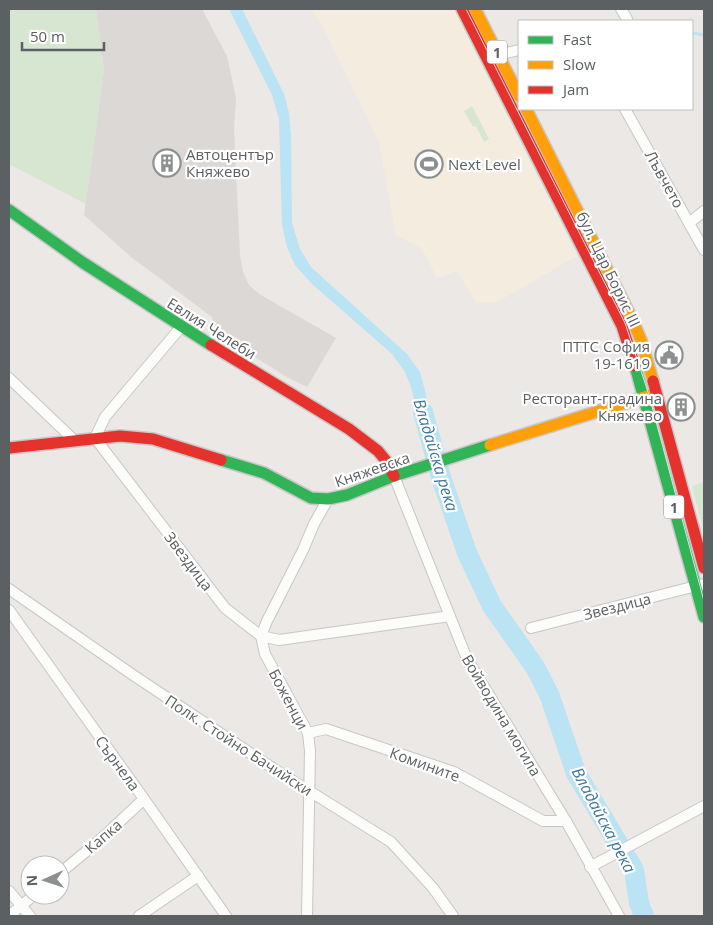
<svg xmlns="http://www.w3.org/2000/svg" width="713" height="925" font-family="'Open Sans',sans-serif">
<style>
.commercial{fill:#f4ecde}
.industrial{fill:#dbd8d5}
.green{fill:#d6e6d1}
.water{fill:#bae3f4}
.lines{fill:none;stroke-linecap:round;stroke-linejoin:round}
.stream{stroke:#bae3f4;stroke-width:3}
.river{stroke:#bae3f4;stroke-width:20}
.street-casing{stroke:#c7c7c7;stroke-width:12}
.fast-casing{stroke:#c7c7c7;stroke-width:14}
.slow-casing{stroke:#c7c7c7;stroke-width:14}
.jam-casing{stroke:#c7c7c7;stroke-width:14}
.street{stroke:#fcfcfb;stroke-width:10}
.fast{stroke:#30b455;stroke-width:11}
.slow{stroke:#ff9f0a;stroke-width:11}
.jam{stroke:#e5322d;stroke-width:11}
.tram{stroke:#e2e1e2;stroke-width:1}
.labels{text-anchor:middle;dominant-baseline:central;stroke-width:4.5;stroke-linejoin:round;paint-order:stroke}
.shield{fill:#fff;stroke:#8c9092;stroke-width:1}
.shield-label{font-size:14px;font-weight:bold;fill:#5b6063}
.poi-label{font-size:15px;fill:#5b6063;stroke:#fff;text-anchor:start}
.street-label{font-size:15px;fill:#5b6063;stroke:#fff}
.water-label{font-size:16px;font-style:italic;fill:#3d779b;stroke:#fff}
</style>
<rect width="100%" height="100%" fill="#ebe8e5"/>
<!-- commercial -->
<polygon class="commercial" points="309,9 454,9 577,256 497,302 476,303 457,271 437,278 421,247 396,236 379,142 320,21"/>
<!-- industrial -->
<polygon class="industrial" points="96,9 202,9 227,56 236,98 234,129 240,255 243,272 249,285 259,294 336,338 307,387 285,376 215,332 212,317 131,257 84,215 104,70"/>
<!-- green -->
<g class="green">
<polygon points="9,9 96,9 104,70 86,204 9,164"/>
<polygon points="472,106 489,139 484,142 476,126 473,127 464,111"/>
<polygon points="704,482 704,533 692,486"/>
</g>
<!-- water -->
<polygon class="water" points="229,9 242,9 284,94 289,113 291,136 292,223 300,249 311,267 407,354 420,372 437,436 424,439 411,387 405,372 392,354 311,283 295,265 287,247 282,225 279,119 272,95"/>
<g class="lines">
<!-- stream -->
<polyline class="stream" points="692,33 704,35"/>
<!-- river -->
<polyline class="river" points="423,412 441,477 467,553 492,606 535,667 549,694 576,773 634,870 639,903 644,916"/>
<!-- street casing -->
<g class="street-casing">
<g id="street">
<polyline points="621,9 627,19"/>
<polyline points="498,55 519,50"/>
<polyline points="625,109 704,250"/>
<polyline points="689,223 704,211"/>
<polyline points="181,327 105,417 95,438 225,608 261,636 279,640 450,616"/>
<polyline points="9,378 75,441"/>
<polyline points="394,476 467,659 566,821 619,916"/>
<polyline points="9,589 133,675 274,769 391,842 433,888 453,916"/>
<polyline points="9,610 144,799 226,916"/>
<polyline points="531,628 704,584"/>
<polyline points="308,733 326,729 454,772 543,821 566,821"/>
<polyline points="590,867 704,806"/>
<polyline points="60,873 100,840 144,799"/>
<polyline points="9,891 30,916"/>
<polyline points="9,916 34,895"/>
<polyline points="139,916 198,876"/>
<polyline points="307,916 310,751 308,733 265,654 261,636 267,621 303,550 314,524 328,499"/>
</g>
</g>
<!-- fast casing -->
<g class="fast-casing">
<g id="fast">
<polyline points="9,210 82,262 211,345"/>
<polyline points="635,366 704,617"/>
<polyline points="221,460 264,473 311,498 328,499 347,495 394,476 490,445"/>
</g>
</g>
<!-- slow casing -->
<g class="slow-casing">
<g id="slow">
<polyline points="475,9 519,96"/>
<polyline points="526,109 631,317 641,340 653,381"/>
<polyline points="490,445 654,394"/>
</g>
</g>
<!-- jam casing -->
<g class="jam-casing">
<g id="jam">
<polyline points="462,9 622,326 635,366"/>
<polyline points="211,345 349,429 378,451 387,462 394,476"/>
<polyline points="653,381 704,568"/>
<polyline points="9,448 120,436 153,439 221,460"/>
</g>
</g>
<!-- street -->
<use href="#street" class="street"/>
<!-- fast -->
<use href="#fast" class="fast"/>
<!-- slow -->
<use href="#slow" class="slow"/>
<!-- jam -->
<use href="#jam" class="jam"/>
<!-- tram -->
<polyline class="tram" points="466,9 625,323 649,395 704,601"/>
</g>
<!-- icons -->
<defs>
<g id="building-ring" transform="scale(1.4375)"><circle r="9.5" fill="#fff" stroke="#8d9090" stroke-width="1.5"/><path d="M-4-6H4V6H1V3H-1V6H-4ZM-2.5-4.3h1.7v1.8h-1.7ZM.8-4.3h1.7v1.8H.8ZM-2.5-1h1.7V.8h-1.7ZM.8-1h1.7V.8H.8Z" fill="#8d9090"/></g>
<g id="stadium-ring" transform="scale(1.4375)"><circle r="9.5" fill="#fff" stroke="#8d9090" stroke-width="1.5"/><path d="M0-5a6.5 5 0 1 0 0 10a6.5 5 0 1 0 0-10ZM-3.5-1.8h7v3.6h-7Z" fill="#8d9090"/></g>
<g id="civic-ring" transform="scale(1.4375)"><circle r="9.5" fill="#fff" stroke="#8d9090" stroke-width="1.5"/><path d="M-.6-6.5H3V-4.5H.6V-3L4-1V1h2V6H-6V1h2V-1L-.6-3ZM-1.2 2.5V6h2.4V2.5Z" fill="#8d9090"/></g>
</defs>
<g fill-rule="evenodd">
<use href="#building-ring" x="167" y="163"/>
<use href="#stadium-ring" x="429" y="164"/>
<use href="#civic-ring" x="669" y="355"/>
<use href="#building-ring" x="681" y="407"/>
</g>
<g class="labels">
<!-- shield labels -->
<g class="shield">
<rect x="487" y="40.5" width="20" height="23" rx="4"/>
<rect x="664" y="495.5" width="20" height="23" rx="4"/>
</g>
<g class="shield-label">
<text x="497" y="52">1</text>
<text x="674" y="507">1</text>
</g>
<!-- poi labels -->
<g class="poi-label">
<text x="186" y="154">Автоцентър<tspan x="186" dy="17">Княжево</tspan></text>
<text x="448" y="164">Next Level</text>
<text x="650" y="346" text-anchor="end">ПТТС София<tspan x="650" dy="17">19-1619</tspan></text>
<text x="662" y="398" text-anchor="end">Ресторант-градина<tspan x="662" dy="17">Княжево</tspan></text>
</g>
<!-- street labels -->
<g class="street-label">
<text transform="translate(665 179) rotate(61)">Лъвчето</text>
<text transform="translate(609 269) rotate(64)">бул. Цар Борис III</text>
<text transform="translate(212 328) rotate(32)">Евлия Челеби</text>
<text transform="translate(372 469) rotate(-19)">Княжевска</text>
<text transform="translate(189 561) rotate(53)">Звездица</text>
<text transform="translate(617 606) rotate(-14)">Звездица</text>
<text transform="translate(289 699) rotate(62)">Боженци</text>
<text transform="translate(502 715) rotate(59)">Войводина могила</text>
<text transform="translate(239 745) rotate(33)">Полк. Стойно Бачийски</text>
<text transform="translate(118 763) rotate(54)">Сърнела</text>
<text transform="translate(425 764) rotate(20)">Комините</text>
<text transform="translate(103 836) rotate(-41)">Капка</text>
</g>
<!-- water labels -->
<g class="water-label">
<text transform="translate(436 455) rotate(73)">Владайска река</text>
<text transform="translate(604 820) rotate(62)">Владайска река</text>
</g>
</g>
<!-- border -->
<rect width="713" height="925" fill="none" stroke="#5b6063" stroke-width="20"/>
<!-- legend -->
<rect x="518" y="20" width="175" height="90" fill="#ffffff" stroke="#bdbfc1"/>
<rect x="528" y="36" width="25" height="8" fill="#30b455" stroke="#bdbfc1"/>
<text x="563" y="45" font-size="15" fill="#5b6063">Fast</text>
<rect x="528" y="61" width="25" height="8" fill="#ff9f0a" stroke="#bdbfc1"/>
<text x="563" y="70" font-size="15" fill="#5b6063">Slow</text>
<rect x="528" y="86" width="25" height="8" fill="#e5322d" stroke="#bdbfc1"/>
<text x="563" y="95" font-size="15" fill="#5b6063">Jam</text>
<!-- north arrow -->
<g transform="translate(45 880) rotate(267)"><circle r="24" fill="#ffffff" stroke="#bdbfc1"/>
<path d="M0-4L9 19L0 12L-9 19Z" fill="#8d9090"/>
<text y="-8" font-size="14" font-weight="bold" text-anchor="middle" fill="#5b6063">N</text>
</g>
<!-- scale -->
<path d="M22 42v8h82v-8" fill="none" stroke="#5b6063" stroke-width="2.5"/>
<text x="30" y="42" font-size="15" fill="#5b6063" stroke="#ffffff" stroke-width="4" paint-order="stroke">50 m</text>
</svg>
